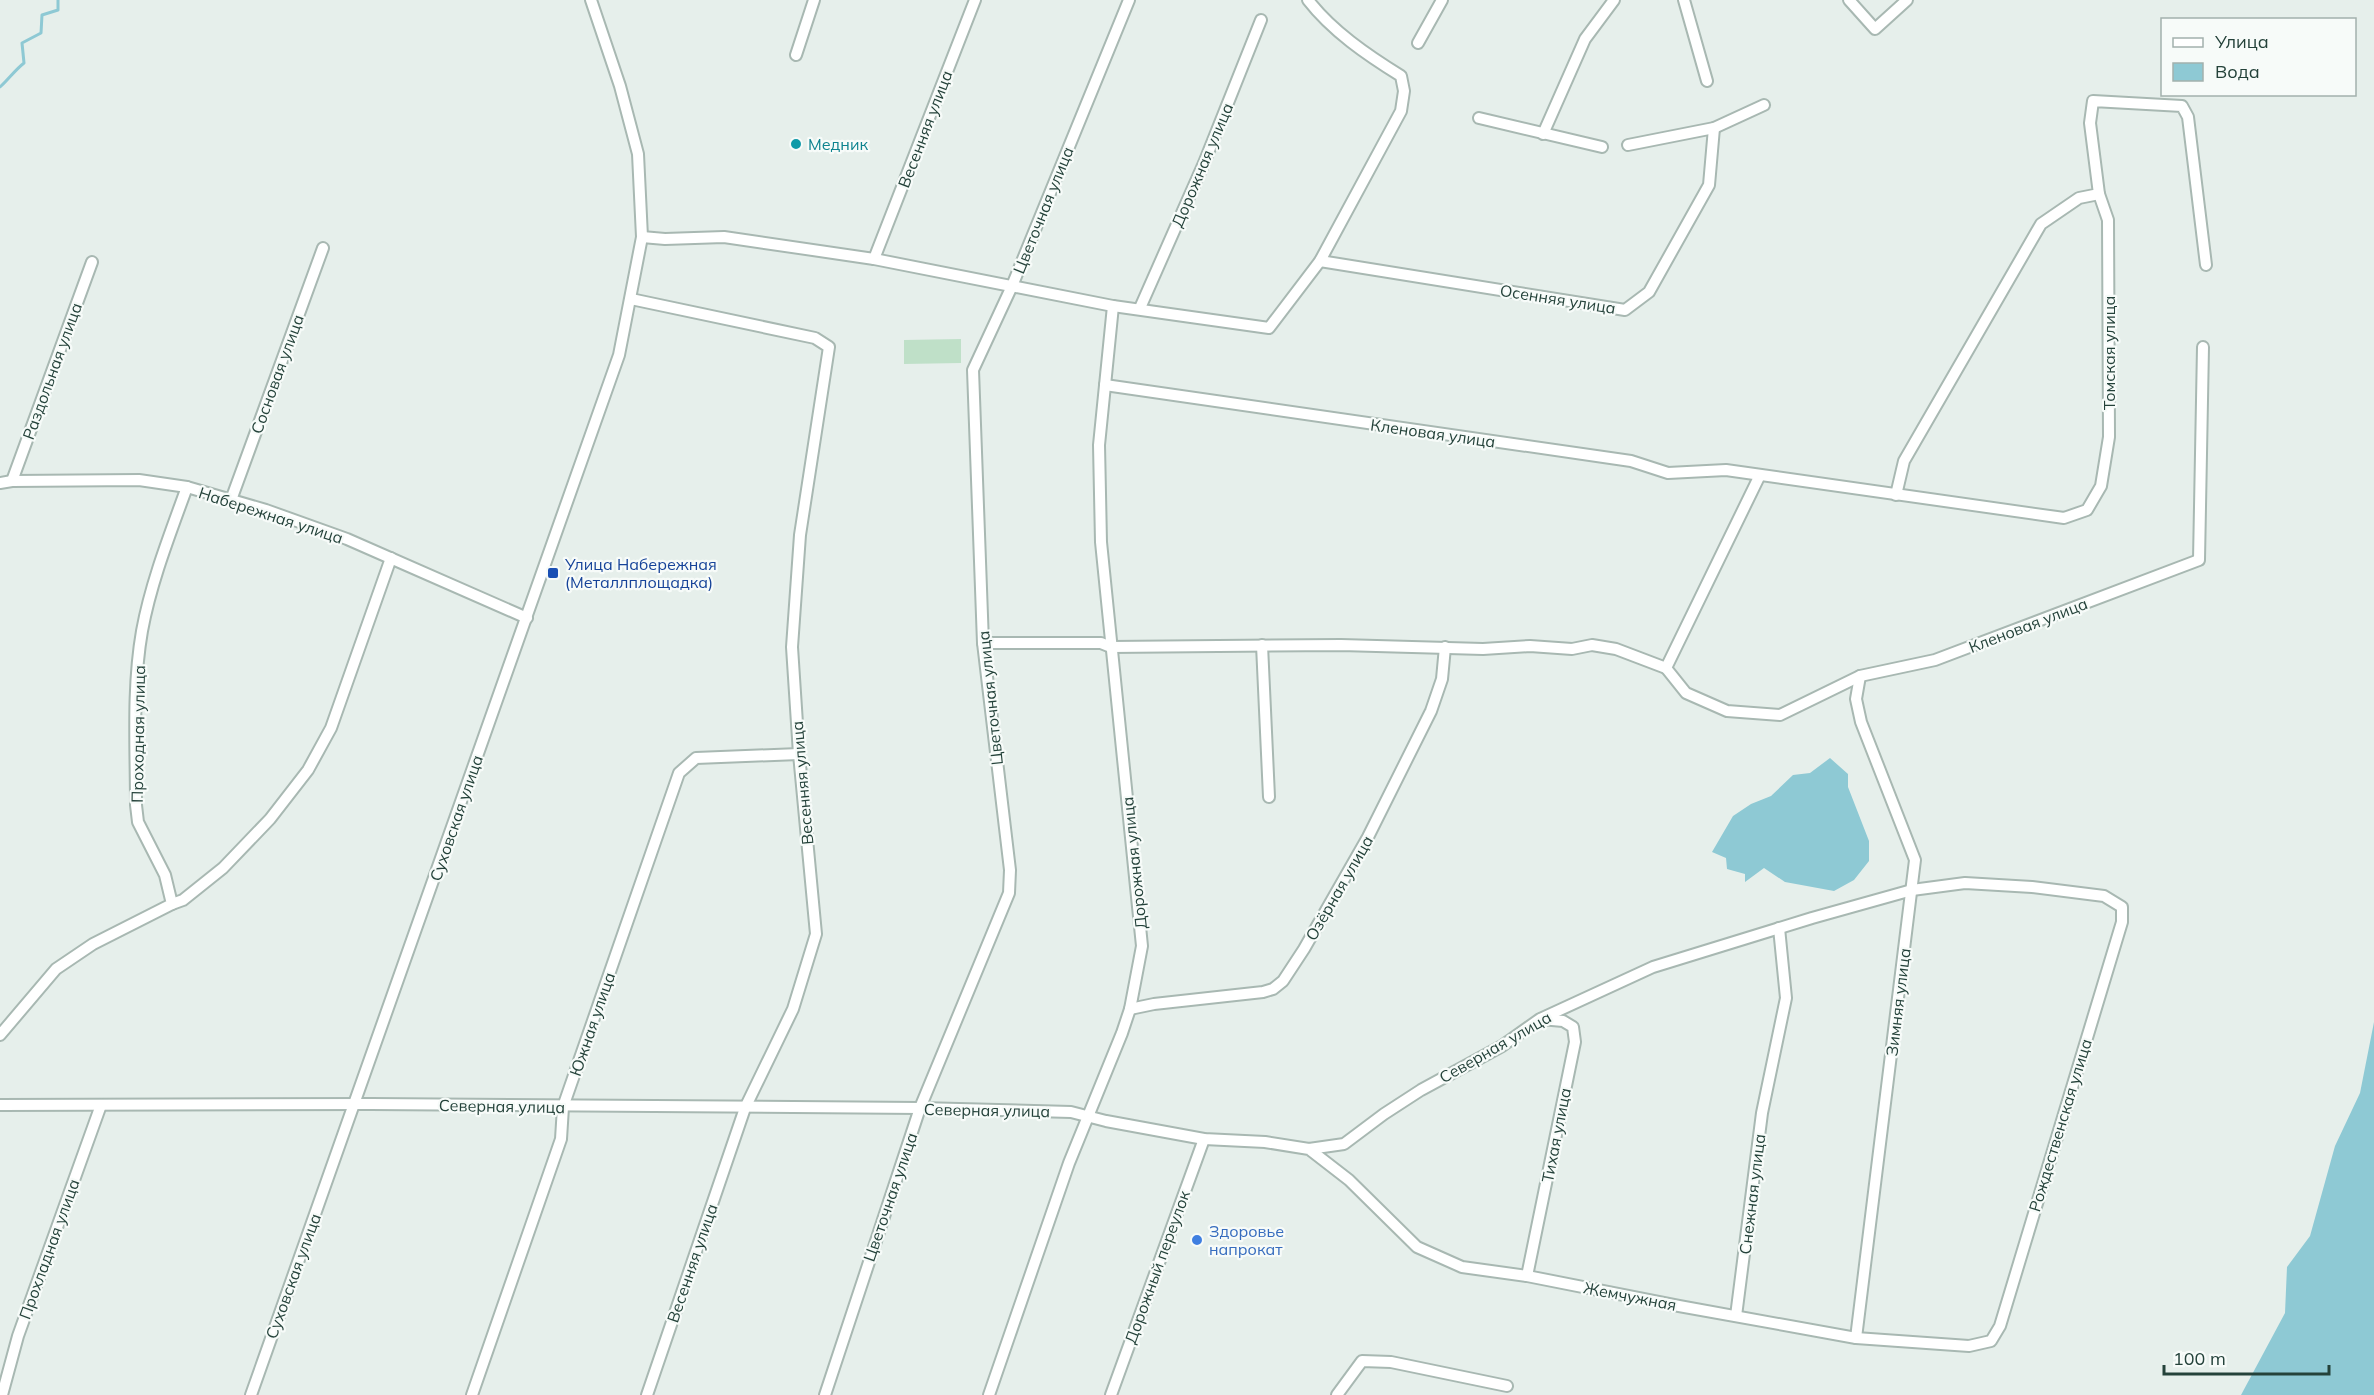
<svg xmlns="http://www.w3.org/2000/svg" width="2374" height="1395" font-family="Mulish,sans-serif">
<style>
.green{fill:#bfe0c8}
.water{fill:#8ec9d4}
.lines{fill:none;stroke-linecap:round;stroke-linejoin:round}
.stream{stroke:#8ec9d4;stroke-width:3}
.minor-casing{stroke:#a8b8b2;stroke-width:14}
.minor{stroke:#fff;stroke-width:10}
.culture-dot{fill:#0f9aa8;stroke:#f7fbf9;stroke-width:2}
.transit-dot{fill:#1a4fb4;stroke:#f7fbf9;stroke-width:2}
.shop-dot{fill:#3f7fe0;stroke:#f7fbf9;stroke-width:2}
.labels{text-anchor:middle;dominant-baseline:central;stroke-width:4.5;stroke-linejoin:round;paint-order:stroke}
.street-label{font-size:16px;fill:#24423a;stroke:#f7fbf9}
.culture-label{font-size:16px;fill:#0d838f;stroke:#f7fbf9;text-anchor:start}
.transit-label{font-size:16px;fill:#164399;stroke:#f7fbf9;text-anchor:start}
.shop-label{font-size:16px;fill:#366cbe;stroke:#f7fbf9;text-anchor:start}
</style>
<rect width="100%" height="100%" fill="#e6efeb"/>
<!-- green -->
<polygon class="green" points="961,339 961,363 904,364 904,340"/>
<!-- water -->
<g class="water">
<polygon points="1830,758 1848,774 1848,787 1869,841 1869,861 1854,880 1834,891 1785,882 1764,868 1745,882 1745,874 1727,869 1726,858 1712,852 1733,816 1751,804 1771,796 1793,775 1810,773"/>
<polygon points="2374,1022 2374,1395 2241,1395 2285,1313 2287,1267 2310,1236 2335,1146 2360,1093"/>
</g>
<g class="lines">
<!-- stream -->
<path class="stream" d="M0,87c9,-8 14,-16 24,-24l-2,-20 19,-10 1,-18 16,-5v-10"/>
<!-- minor casing -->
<g class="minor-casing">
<g id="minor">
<polyline points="1684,0 1707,81"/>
<polyline points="1849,0 1875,29 1907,0"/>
<polyline points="1418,43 1442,0"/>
<polyline points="796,55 814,0"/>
<polyline points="1479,118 1602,147"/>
<polyline points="1543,134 1585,39 1614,0"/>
<polyline points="1628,145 1714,128 1764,105"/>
<path d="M642,237l23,2 59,-2 150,22 239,47 156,22 51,-67 81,-150 3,-20 -3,-15c-34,-21 -69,-45 -93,-76"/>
<polyline points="874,259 975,0"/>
<polyline points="1320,261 1625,310 1649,292 1709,185 1714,128"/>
<polyline points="631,299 815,338 829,347 800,535 792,647 799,754 816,934 793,1009 745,1108 647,1395"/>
<polyline points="1140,308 1204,163 1261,20"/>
<polyline points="1105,385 1631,461 1668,473 1726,470 2064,518 2087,510 2101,486 2109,437 2108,220 2099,194"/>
<polyline points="1760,475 1666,668 1686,693 1727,711 1780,715 1860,676 1935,660 2199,560 2203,347"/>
<polyline points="12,481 92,262"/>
<polyline points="0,483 12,481 139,480 187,487 266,510 347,539 527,618"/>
<polyline points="1896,495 1904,461 2041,224 2079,198 2099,194 2090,123 2093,101 2182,106 2188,117 2206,265"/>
<polyline points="231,500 323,248"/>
<polyline points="983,643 1101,643 1111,647 1341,645 1483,649 1530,646 1572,649 1592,645 1616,649 1666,668"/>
<polyline points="1262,645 1269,797"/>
<polyline points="172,904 183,900 223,868 270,819 308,770 331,728 391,558"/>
<polyline points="1130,1009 1154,1004 1263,992 1273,989 1283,981 1304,949 1368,837 1431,711 1442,679 1445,647"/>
<path d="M0,1035l56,-66 37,-25 79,-40 -7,-29 -27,-53 -2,-17c0,-57 -4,-117 6,-174 9,-49 28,-97 45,-144"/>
<polyline points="0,1105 371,1104 920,1108 1071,1112 1106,1121 1204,1139 1265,1142 1309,1149 1344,1144 1384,1114 1421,1090 1502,1046 1540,1019 1653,967 1812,918 1912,890 1965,883 2032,887 2104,896 2122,907 2122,922 2000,1326 1991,1341 1969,1346 1856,1338 1679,1306 1527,1276 1462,1267 1417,1247 1349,1180 1309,1149"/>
<polyline points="1527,1276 1575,1042 1573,1027 1563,1021 1541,1019"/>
<polyline points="1736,1316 1762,1113 1786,998 1779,928"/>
<polyline points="1856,1338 1915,860 1861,722 1856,699 1860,676"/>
<polyline points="2,1395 18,1336 101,1105"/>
<polyline points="251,1395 619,355 642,237 638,154 620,86 591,0"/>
<polyline points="472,1395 561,1139 563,1107 679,773 696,758 799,754"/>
<polyline points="825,1395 920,1108 1009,893 1010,870 983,643 973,370 1012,286 1129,0"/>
<polyline points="989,1395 1069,1163 1122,1033 1130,1009 1142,946 1101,542 1099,445 1113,306"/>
<polyline points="1111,1395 1204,1139"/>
<polyline points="1337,1395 1362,1361 1391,1362 1507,1386"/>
</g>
</g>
<!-- minor -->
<use href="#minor" class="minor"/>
</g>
<!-- markers -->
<circle class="culture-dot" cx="796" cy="144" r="6"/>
<rect class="transit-dot" x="547" y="567" width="12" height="12" rx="3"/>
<circle class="shop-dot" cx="1197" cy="1240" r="6"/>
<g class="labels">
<!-- street labels -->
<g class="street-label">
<text transform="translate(925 129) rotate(-69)">Весенняя улица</text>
<text transform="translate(1202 165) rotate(-67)">Дорожная улица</text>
<text transform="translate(1043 210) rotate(-68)">Цветочная улица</text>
<text transform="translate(1558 299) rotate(9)">Осенняя улица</text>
<text transform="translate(2109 353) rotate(-90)">Томская улица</text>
<text transform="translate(52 371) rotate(-70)">Раздольная улица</text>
<text transform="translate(277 374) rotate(-70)">Сосновая улица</text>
<text transform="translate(1433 433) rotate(8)">Кленовая улица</text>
<text transform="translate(271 515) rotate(18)">Набережная улица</text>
<text transform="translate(2028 625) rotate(-21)">Кленовая улица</text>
<text transform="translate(990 698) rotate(-96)">Цветочная улица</text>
<text transform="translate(138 734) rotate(-89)">Проходная улица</text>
<text transform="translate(802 783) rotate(-95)">Весенняя улица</text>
<text transform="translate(456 818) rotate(-71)">Суховская улица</text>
<text transform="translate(1134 863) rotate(-96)">Дорожная улица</text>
<text transform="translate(1339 888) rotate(-60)">Озёрная улица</text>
<text transform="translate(1898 1002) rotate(-83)">Зимняя улица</text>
<text transform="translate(592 1024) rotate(-71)">Южная улица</text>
<text transform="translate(1495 1047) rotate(-30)">Северная улица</text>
<text transform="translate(502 1106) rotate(1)">Северная улица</text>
<text transform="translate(987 1110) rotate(1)">Северная улица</text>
<text transform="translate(2060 1125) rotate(-73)">Рождественская улица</text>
<text transform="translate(1556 1135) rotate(-79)">Тихая улица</text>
<text transform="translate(1752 1194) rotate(-83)">Снежная улица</text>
<text transform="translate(890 1197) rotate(-71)">Цветочная улица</text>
<text transform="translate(49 1249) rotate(-70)">Прохладная улица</text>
<text transform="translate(692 1263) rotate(-71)">Весенняя улица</text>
<text transform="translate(1157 1267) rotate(-70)">Дорожный переулок</text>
<text transform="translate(293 1276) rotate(-70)">Суховская улица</text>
<text transform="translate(1630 1296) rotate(11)">Жемчужная</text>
</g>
<!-- culture labels -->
<g class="culture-label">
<text x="808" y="144">Медник</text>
</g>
<!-- transit labels -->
<g class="transit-label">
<text x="565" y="564">Улица Набережная<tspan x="565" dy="18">(Металлплощадка)</tspan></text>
</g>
<!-- shop labels -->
<g class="shop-label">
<text x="1209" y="1231">Здоровье<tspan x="1209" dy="18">напрокат</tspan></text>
</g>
</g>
<!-- legend -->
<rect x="2161" y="18" width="195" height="78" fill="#f7fbf9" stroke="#a3b1ad" stroke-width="1.5"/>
<rect x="2173" y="38" width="30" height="9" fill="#ffffff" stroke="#a3b1ad" stroke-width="1.5"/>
<text x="2215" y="48" font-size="18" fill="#24423a">Улица</text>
<rect x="2173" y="63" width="30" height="18" fill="#8ec9d4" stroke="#a3b1ad" stroke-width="1.5"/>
<text x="2215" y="78" font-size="18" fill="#24423a">Вода</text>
<!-- scale -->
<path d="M2164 1365v9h165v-9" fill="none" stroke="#24423a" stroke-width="3"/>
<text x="2173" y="1365" font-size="18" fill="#24423a" stroke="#f7fbf9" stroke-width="4.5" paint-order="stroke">100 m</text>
</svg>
